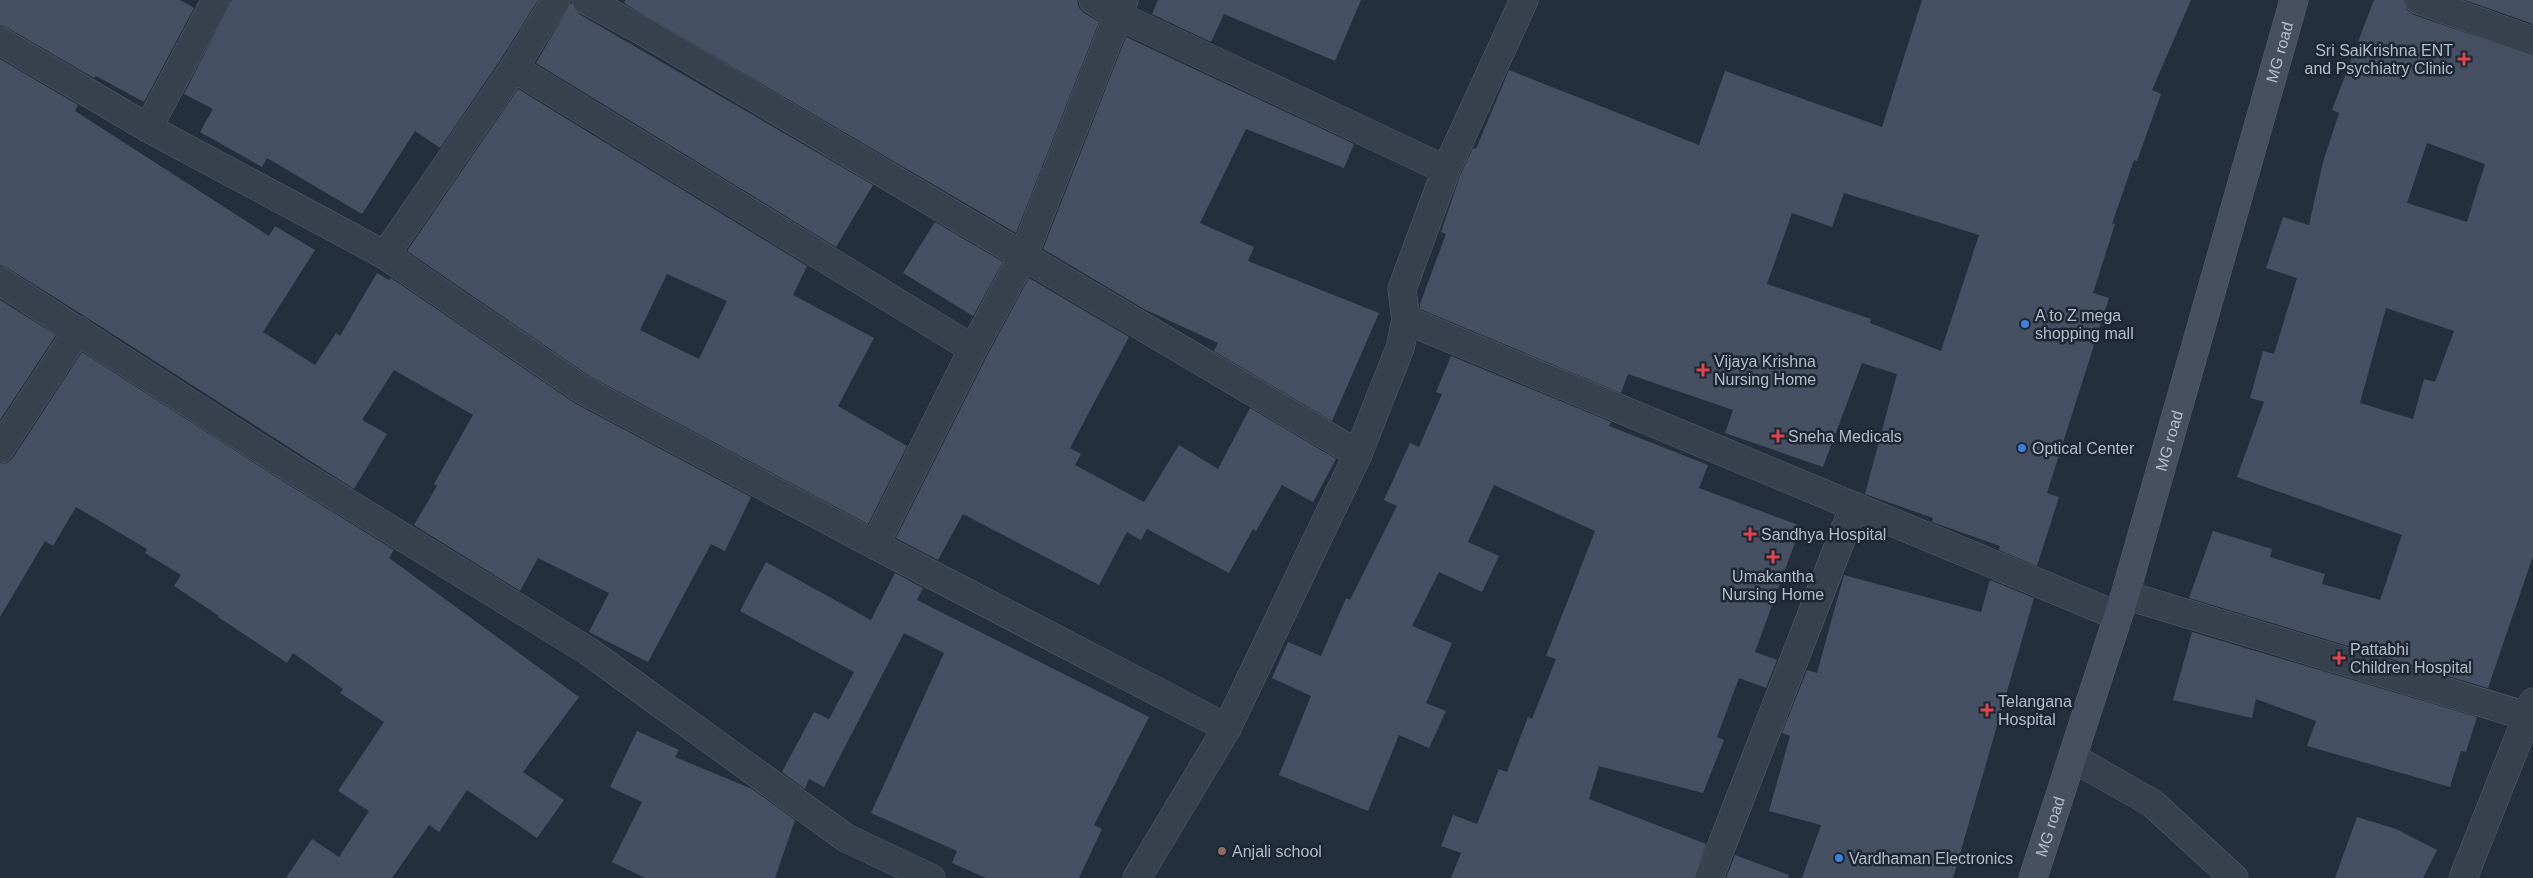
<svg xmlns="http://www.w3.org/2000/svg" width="2533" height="878" font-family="Helvetica,sans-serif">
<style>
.building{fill:#455162;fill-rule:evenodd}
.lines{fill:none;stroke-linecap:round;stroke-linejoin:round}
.minor-casing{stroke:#565f6c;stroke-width:29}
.secondary-casing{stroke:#565f6c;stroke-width:29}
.minor{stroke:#38414e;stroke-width:28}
.secondary{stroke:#465061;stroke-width:28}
.health-dot{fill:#e0444e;stroke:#1d2633;stroke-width:2}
.shop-dot{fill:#3f7fe0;stroke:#1d2633;stroke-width:2}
.education-dot{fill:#8d6e63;stroke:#1d2633;stroke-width:2}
.labels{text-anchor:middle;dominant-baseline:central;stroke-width:5;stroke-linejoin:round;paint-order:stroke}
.poi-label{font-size:16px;fill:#b4bcc9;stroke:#1d2633;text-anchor:start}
.street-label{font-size:16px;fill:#b4bcc9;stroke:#1d2633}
</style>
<rect width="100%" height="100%" fill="#242f3e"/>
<!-- building -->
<g class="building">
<polygon points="0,0 180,0 194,8 144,102 96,76 94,78 8,28 0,25"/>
<polygon points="232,0 538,0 501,59 440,148 415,131 362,214 267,158 262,167 200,132 213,109 184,94"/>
<polygon points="626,0 1077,0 1079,8 1084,13 1099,22 1016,233 624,3"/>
<polygon points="1158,0 1361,0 1335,61 1224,14 1211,42 1152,14"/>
<path d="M1922,0h269l-39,90 9,4 -24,67 -3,-1 -22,64h3l-22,69 16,5 -62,195 12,4 -22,69 -38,-16 1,-4 -68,-24 1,-4 -68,-24 32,-120 -35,-11 -39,104 -98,-34 8,-23 -105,-36 -7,19 -201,-84v-5l26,-70 -5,-2 19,-56 13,-28 3,1 33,-79 190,75 26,-74 157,56zM1844,193l135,42 -38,116 -71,-28 1,-4 -104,-35 25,-71 40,14z"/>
<path d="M2374,0h30l3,10 7,5 119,41v500l-45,132 -299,-90 24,-67 59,18 -2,8 55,17 -3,10 58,16 22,-65 -165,-58 27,-75 -14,-4 13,-47 11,3 23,-76 -31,-10 17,-51 26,8 14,-63 16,-49 -7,-3zM2427,143l58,21 -18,58 -60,-19zM2386,308l68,23 -19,51 -11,-3 -11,40 -53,-16z"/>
<polygon points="2465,0 2533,0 2533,24"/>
<polygon points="571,3 579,14 873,185 836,247 536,63"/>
<polygon points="1126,37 1354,144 1344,168 1246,129 1200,223 1254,247 1248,261 1379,313 1332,421 1214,351 1218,343 1144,309 1043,249"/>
<polygon points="0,59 78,105 75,111 269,236 275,226 315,250 263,332 315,365 336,333 340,336 377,273 389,280 391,278 576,404 751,497 725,551 711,544 648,662 589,632 609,593 538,558 520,591 414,525 437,486 434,484 473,415 394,370 362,420 387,434 354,489 86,317 8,268 0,265"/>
<path d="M518,89l289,177 -14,29 81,43 -36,68 69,40 -39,78 -277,-147 -184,-126zM667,274l60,27 -28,58 -59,-29z"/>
<polygon points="935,222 1003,262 973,316 903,273"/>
<polygon points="1029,278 1129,337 1070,448 1081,454 1075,465 1144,502 1179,445 1218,469 1250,408 1336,459 1313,502 1282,485 1256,531 1253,529 1229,573 1147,529 1141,540 1127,532 1099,585 963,514 938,560 896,538 987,356"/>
<polygon points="0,300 56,335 0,420"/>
<polygon points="82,352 276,477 394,550 389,558 579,697 523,772 564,800 537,838 467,790 439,832 429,825 392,878 286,878 312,839 339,857 369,811 338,791 384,722 340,693 343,689 293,653 287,663 218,617 219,616 174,586 181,575 145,553 147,549 76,507 53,546 45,541 0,617 0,464 7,463 13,458"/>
<polygon points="1451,356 1611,422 1609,426 1708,465 1699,488 1801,526 1755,652 1777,660 1766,688 1739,678 1717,737 1724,740 1703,793 1599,766 1589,799 1706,844 1694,878 1451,878 1461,853 1441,846 1453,815 1477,824 1499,769 1507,772 1528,717 1532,719 1556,659 1546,656 1595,531 1494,485 1468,542 1499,556 1482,592 1439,572 1412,626 1452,643 1426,703 1446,711 1429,748 1399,735 1368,811 1279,775 1311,696 1272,678 1288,642 1321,656 1346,598 1350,600 1397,506 1384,500 1410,443 1419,447 1442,394 1436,392"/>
<polygon points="766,562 871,620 895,573 923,588 917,600 1149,717 1094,825 1102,829 1079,878 986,878 952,863 957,851 871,813 944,653 904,633 824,787 809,779 805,789 782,772 814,712 829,719 854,672 740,611"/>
<polygon points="1844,575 1981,612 1990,580 2034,598 1953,878 1802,878 1821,825 1769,811 1790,736 1782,733 1807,670 1817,673"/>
<polygon points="2192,632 2477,717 2466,752 2461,751 2450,787 2307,746 2316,721 2256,699 2252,718 2173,700"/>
<polygon points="637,731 679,750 675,757 752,789 795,820 775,878 645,878 612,862 642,802 610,787"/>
<polygon points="2357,817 2396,829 2437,850 2423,878 2335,878"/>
<polygon points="1735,855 1789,875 1788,878 1726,878"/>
</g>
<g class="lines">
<!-- minor casing -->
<g class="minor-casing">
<g id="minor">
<polyline points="586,0 641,30 1358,454"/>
<polyline points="1093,0 1117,15 1446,170"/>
<polyline points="2419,0 2533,41"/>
<polyline points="0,41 148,128 385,255 583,390 875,545 1227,728"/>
<polyline points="514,68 973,349"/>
<polyline points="148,128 216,0"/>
<polyline points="385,255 514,68 556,0"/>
<polyline points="0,281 284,464 588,651 846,838 931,878"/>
<polyline points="1406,320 2118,616"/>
<polyline points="0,449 78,330"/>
<polyline points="875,545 973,349 1023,257 1124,0"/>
<polyline points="2125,595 2533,718"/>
<polyline points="2073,758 2152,803 2234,878"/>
<polyline points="1137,878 1227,728 1358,454 1400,348 1406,320 1402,289 1446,170 1524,0"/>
<polyline points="1709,878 1854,506"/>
<polyline points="2463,878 2533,702"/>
</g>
</g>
<!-- secondary casing -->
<g class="secondary-casing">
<g id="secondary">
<path id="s1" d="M2033,878l92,-283 169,-595"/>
</g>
</g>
<!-- minor -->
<use href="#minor" class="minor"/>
<!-- secondary -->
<use href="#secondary" class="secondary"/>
</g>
<!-- markers -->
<g class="health-dot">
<path d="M2461.5 51.5h5v5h5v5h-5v5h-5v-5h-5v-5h5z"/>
<path d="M1700.5 362.5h5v5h5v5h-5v5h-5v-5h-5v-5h5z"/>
<path d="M1775.5 428.5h5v5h5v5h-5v5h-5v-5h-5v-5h5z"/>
<path d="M1747.5 526.5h5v5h5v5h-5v5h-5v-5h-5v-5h5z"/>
<path d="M1770.5 549.5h5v5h5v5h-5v5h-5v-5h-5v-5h5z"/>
<path d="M2336.5 650.5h5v5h5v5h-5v5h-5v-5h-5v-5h5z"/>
<path d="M1984.5 702.5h5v5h5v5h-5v5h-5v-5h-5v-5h5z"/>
</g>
<g class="shop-dot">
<circle cx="2025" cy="324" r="5"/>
<circle cx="2022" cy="448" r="5"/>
<circle cx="1839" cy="858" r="5"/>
</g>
<circle class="education-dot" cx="1222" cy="851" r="5"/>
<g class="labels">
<!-- poi labels -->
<g class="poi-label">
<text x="2453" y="50" text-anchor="end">Sri SaiKrishna ENT<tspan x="2453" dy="18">and Psychiatry Clinic</tspan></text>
<text x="2035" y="315">A to Z mega<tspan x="2035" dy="18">shopping mall</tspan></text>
<text x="1714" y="361">Vijaya Krishna<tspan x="1714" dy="18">Nursing Home</tspan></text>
<text x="1788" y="436">Sneha Medicals</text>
<text x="2032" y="448">Optical Center</text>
<text x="1761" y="534">Sandhya Hospital</text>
<text x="1773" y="576" text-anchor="middle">Umakantha<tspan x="1773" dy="18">Nursing Home</tspan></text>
<text x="2350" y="649">Pattabhi<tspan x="2350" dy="18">Children Hospital</tspan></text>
<text x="1998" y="701">Telangana<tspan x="1998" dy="18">Hospital</tspan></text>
<text x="1232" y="851">Anjali school</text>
<text x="1849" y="858">Vardhaman Electronics</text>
</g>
<!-- street labels -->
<g class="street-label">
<text stroke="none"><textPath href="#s1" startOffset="862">MG road</textPath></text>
<text stroke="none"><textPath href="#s1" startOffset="458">MG road</textPath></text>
<text stroke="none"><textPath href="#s1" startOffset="54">MG road</textPath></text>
</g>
</g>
</svg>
